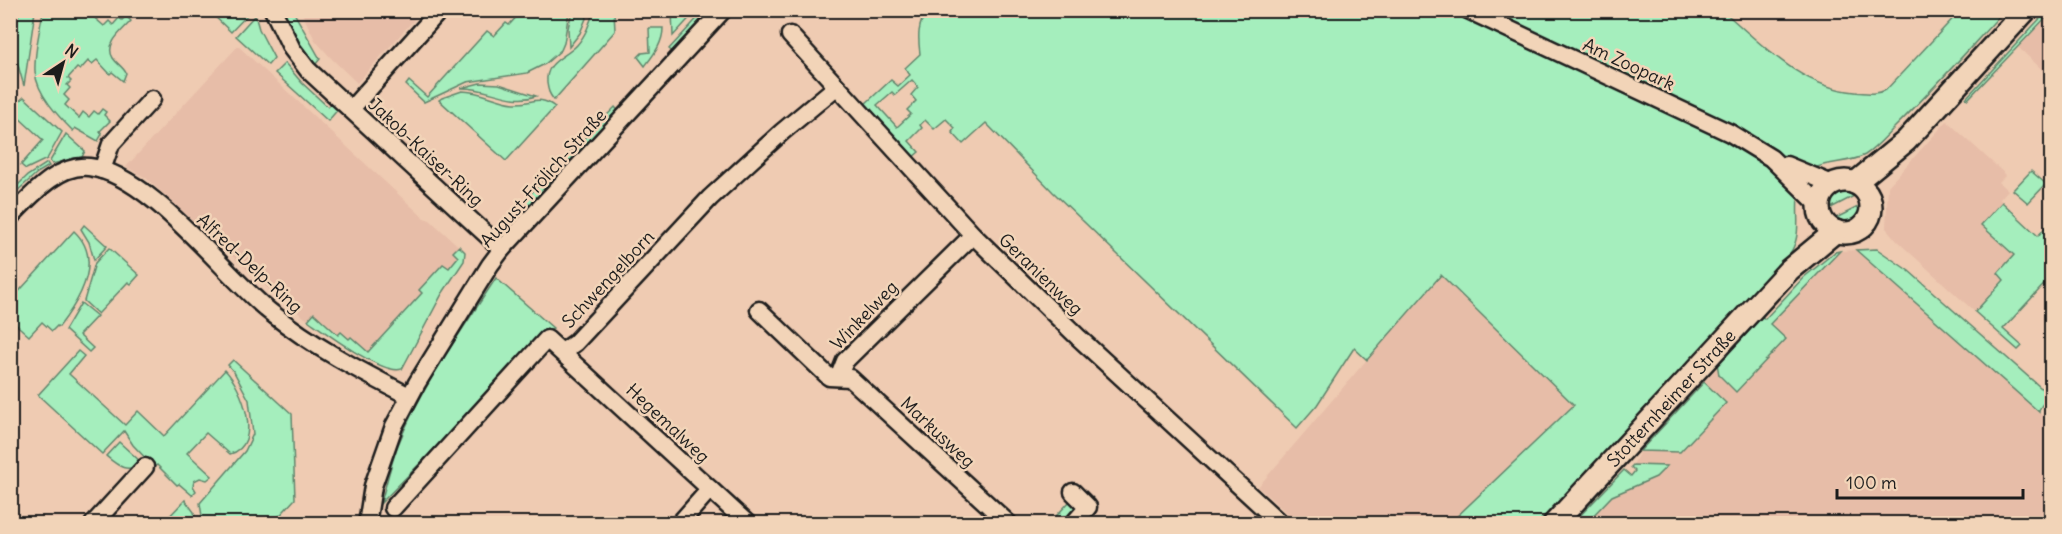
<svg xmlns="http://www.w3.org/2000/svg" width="2062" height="534" font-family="Delius,sans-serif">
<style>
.built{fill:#e7bda8}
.green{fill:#a5eebd;stroke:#60856c;stroke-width:1.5;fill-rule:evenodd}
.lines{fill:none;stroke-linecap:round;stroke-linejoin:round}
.minor-casing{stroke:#1c1c1c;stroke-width:21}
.major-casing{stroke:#1c1c1c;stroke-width:26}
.minor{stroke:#f2d4b8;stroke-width:16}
.major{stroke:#f2d4b8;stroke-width:21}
.labels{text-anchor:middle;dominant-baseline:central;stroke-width:5;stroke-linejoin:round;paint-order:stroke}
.street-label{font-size:18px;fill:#1c1c1c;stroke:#f2d4b8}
</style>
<rect width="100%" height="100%" fill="#efcbb2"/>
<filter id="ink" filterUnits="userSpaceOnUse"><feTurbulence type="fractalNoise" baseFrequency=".0167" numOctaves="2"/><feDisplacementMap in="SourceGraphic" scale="12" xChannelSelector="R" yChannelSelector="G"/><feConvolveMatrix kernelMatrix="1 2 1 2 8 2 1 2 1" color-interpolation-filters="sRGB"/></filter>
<g filter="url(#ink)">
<!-- built -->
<g class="built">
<polygon points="301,11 301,10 422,11 357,83 331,58 315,40"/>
<polygon points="2051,12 2051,78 2018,47"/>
<polygon points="238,46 424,218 430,220 465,252 464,261 442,294 402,369 396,372 382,367 332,338 281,300 146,178 126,167"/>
<polygon points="1947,121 2006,175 1999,182 2008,190 2000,199 2002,202 1981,225 2014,255 1998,273 2004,279 1975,312 1897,241 1886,228 1888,186"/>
<polygon points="1856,250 2051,423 2051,523 1586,524 1612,496 1656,477 1666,466 1633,465 1640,451 1680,452 1726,402 1704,382 1717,368 1719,375 1737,391 1785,339 1770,325 1840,251"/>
<polygon points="1440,274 1574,405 1450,523 1298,523 1258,487"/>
</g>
<!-- green -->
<g class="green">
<polygon points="21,11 35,11 24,86 10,38 11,26"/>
<path d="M43,11h48l-2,2 15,13 5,-5 4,4 6,-7 3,2 4,-4 5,5c-8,9 -27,23 -18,37 4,6 10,9 13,15l-3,8 -11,-9 -2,2 -13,-14 -5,4 -4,-3 -8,9 -3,-2 -9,10 3,3 -4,4 3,3 -6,7 5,5 -4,5 14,13 4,-6 6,5 5,-6 4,3 4,-5 4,3 -2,3 6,6 -10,10 2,3 -4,7 -23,-13 -2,3c-15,-15 -36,-37 -38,-59 -1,-20 5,-42 8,-61z"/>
<polygon points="209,11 251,11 231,32"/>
<polygon points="281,11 293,11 320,59 315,65 295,40"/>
<polygon points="519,11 569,11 564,43 561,50 545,64 527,73 467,82 424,102 406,85 409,81 427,97 487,31 494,36 506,23 509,25 521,12"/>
<polygon points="572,11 589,11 580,33 569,47 568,28"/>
<path d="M593,11h21l1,20 -61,69c-5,-6 -6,-10 -7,-17 -2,-22 18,-25 30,-38 8,-9 14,-23 16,-34z"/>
<polygon points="672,11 696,11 673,36"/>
<polygon points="704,11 714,11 675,54 669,49"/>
<path d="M928,11h795c39,33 77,76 132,81 11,1 20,3 31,-2l74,-79h44c-36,39 -71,79 -109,116 -9,9 -19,21 -30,28 -16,9 -45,6 -56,17 -22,23 -3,53 -17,78 -18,31 -53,58 -77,84 -60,63 -119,126 -177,189h-88l124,-118 -133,-130 -74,85 -13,-12 -37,57 -20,23 -244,-236 -67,-69 -23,21 -11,-12 3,-4 -9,-9 -12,10 -9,-9 -5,5 2,3 -13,13 10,11 -6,5 -48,-53 26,-24 7,6 12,-11 -5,-7 15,-14c-2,-16 -3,-31 8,-43zM912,80l6,7 -7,8 5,6 -9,9 4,4 -14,13 -20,-22 15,-13 3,3z"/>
<polygon points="2047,11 2051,12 1968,99 1966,98"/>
<polygon points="255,15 259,29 274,58 268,65 236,36"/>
<path d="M649,28h14c0,15 -9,26 -18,38l-7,-9 4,-4 8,-1z"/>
<polygon points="285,63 302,83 328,107 334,101 340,107 328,121 275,73"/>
<path d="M480,83l19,1 37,12c-26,9 -48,-9 -75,-8z"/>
<path d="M462,91c19,0 34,10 52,12 19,1 24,-9 41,4l-49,54 -67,-61 3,-2z"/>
<polygon points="24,97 62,132 47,159 26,169 21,165 43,140 17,116 16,104"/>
<polygon points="615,107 620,113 569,166 563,160"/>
<polygon points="66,134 85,151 82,157 52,164 50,161"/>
<polygon points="47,163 49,166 37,173 15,193 20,199 11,210 10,178 18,185 27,176"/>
<polygon points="2031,171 2046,184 2028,203 2013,190"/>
<polygon points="549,175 554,181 505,230 500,231 499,226"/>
<path d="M1845,190l11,5 -29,15c0,-12 6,-18 18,-20z"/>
<polygon points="2002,202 2038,236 2051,221 2051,277 2003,329 2022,346 2018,350 1975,312 2004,280 1998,273 2014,255 1981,225"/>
<path d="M1862,205c-1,17 -16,26 -30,15z"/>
<polygon points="84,225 107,246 94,260 89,242 81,229"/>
<path d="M74,231c30,28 6,69 -15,96l-2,-1 -5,5 -10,-9 -13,14 -18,-16v-20z"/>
<path d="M459,246l6,6 -1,9 -22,33 -40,75c-19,7 -77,-37 -94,-49l6,-7 24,22 3,-3 8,7 2,-2 17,15 54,-59 -3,-3 24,-26 6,4 9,-11 -5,-5z"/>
<polygon points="109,248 139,275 131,284 128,282 98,314 84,301 95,263"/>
<path d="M1877,249l32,22 140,124c-2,7 -10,10 -10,17l-183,-162z"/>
<polygon points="1840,251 1770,324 1786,339 1736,392 1719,375 1717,363 1761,316 1765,319 1803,278 1835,252"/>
<path d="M496,278l57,50 -172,175c5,-19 10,-39 17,-58 24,-60 63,-113 98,-167z"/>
<polygon points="81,303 97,316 79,335 93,348 89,352 65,330"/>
<path d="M78,351l6,5 -15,18 56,51 13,-14 26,25 61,-66c17,17 39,75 5,84l-24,-21 -19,20 25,23 -5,4 -7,-2 -6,3 -1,5 3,5 -4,4 -13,-11 -2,1 -20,-20 -3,2 -21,-22 -9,-14 -22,23 -64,-59z"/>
<polygon points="233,360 292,414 295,499 273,523 203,523 200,503 245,451 253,434 249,400 234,372 228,365"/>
<polygon points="1704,382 1726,403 1680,452 1640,451"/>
<path d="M119,442l23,21c-15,11 -24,3 -36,-7z"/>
<polygon points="1633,465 1667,466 1656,477 1612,496 1586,523 1573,523 1624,470 1631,476 1635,471 1631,467"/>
<polygon points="185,500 194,512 196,523 163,523"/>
<polygon points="1070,501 1079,509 1065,523 1049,524"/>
</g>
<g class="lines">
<!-- minor casing -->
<g class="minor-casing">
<g id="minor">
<polyline points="273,10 292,49 308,70 502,249"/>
<polyline points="1468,10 1730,133 1771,158 1819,205"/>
<polyline points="790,35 973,235 1079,338 1281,524"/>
<polyline points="351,109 440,10"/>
<polyline points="1786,165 1832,184"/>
<polyline points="102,170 111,144 152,99"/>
<path d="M10,217c20,-20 48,-54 79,-50 61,7 132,105 180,144 43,35 91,60 140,85"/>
<polyline points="759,310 829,377 850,378 1009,524"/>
<polyline points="562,352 575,343 710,198 782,132 836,87"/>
<polyline points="839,376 845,361 973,235"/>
<polyline points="1073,492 1088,507 1073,524"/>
<polyline points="393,508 547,339 748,524"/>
<polyline points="93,524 145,467"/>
<polyline points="367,524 373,486 394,426 417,383 490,265 502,249 723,10"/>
<polyline points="679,524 710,489"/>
</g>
</g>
<!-- major casing -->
<g class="major-casing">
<g id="major">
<circle cx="1845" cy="207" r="26"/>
<polyline points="1855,183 1906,141 2026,10"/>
<path id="s1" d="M1554,524l235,-254 47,-39"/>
</g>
</g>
<!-- minor -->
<use href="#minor" class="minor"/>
<!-- major -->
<use href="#major" class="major"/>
</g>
</g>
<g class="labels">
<!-- street labels -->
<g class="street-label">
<text transform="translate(1629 64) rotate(25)">Am Zoopark</text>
<text transform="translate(426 152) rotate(43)">Jakob-Kaiser-Ring</text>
<text transform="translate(543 178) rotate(-48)">August-Frölich-Straße</text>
<text transform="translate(250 263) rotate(43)">Alfred-Delp-Ring</text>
<text transform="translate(1041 274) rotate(44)">Geranienweg</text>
<text transform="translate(608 279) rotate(-47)">Schwengelborn</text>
<text transform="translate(864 315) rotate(-46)">Winkelweg</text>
<text stroke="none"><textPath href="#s1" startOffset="172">Stotternheimer Straße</textPath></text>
<text transform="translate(668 423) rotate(43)">Hegemalweg</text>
<text transform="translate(938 432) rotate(43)">Markusweg</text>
</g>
</g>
<!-- margin -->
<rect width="2062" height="534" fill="none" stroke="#f2d4b8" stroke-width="36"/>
<rect x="18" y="18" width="2026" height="498" fill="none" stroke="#1c1c1c" stroke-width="2" filter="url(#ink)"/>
<!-- north arrow -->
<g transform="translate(63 63) rotate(36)" stroke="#f2d4b8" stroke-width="4.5" paint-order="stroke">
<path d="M0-4.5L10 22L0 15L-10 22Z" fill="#1c1c1c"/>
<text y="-9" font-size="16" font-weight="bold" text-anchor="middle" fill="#1c1c1c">N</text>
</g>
<!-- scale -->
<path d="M1837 489v9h186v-9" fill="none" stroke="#1c1c1c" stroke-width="3"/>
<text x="1846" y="489" font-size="18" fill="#1c1c1c" stroke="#f2d4b8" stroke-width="4.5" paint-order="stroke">100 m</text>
</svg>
